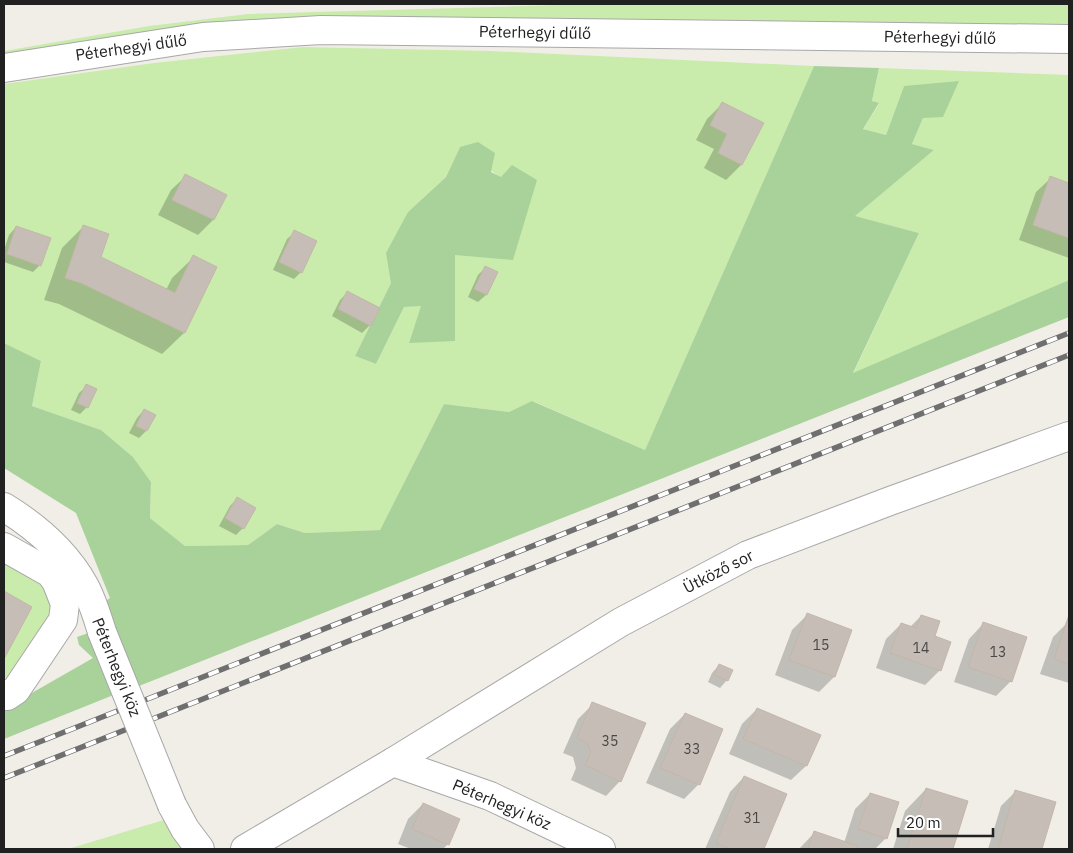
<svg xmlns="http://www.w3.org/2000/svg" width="1073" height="853" font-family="'IBM Plex Sans',sans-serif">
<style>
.grass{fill:#c9ecac;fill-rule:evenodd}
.forest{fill:#a9d29b}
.shadow{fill:#0003}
.building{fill:#c6beb6;stroke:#c4b6a9}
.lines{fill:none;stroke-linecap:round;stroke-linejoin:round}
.minor-casing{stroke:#a8a8a8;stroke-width:30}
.minor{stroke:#fff;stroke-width:28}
.rail-casing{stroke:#6f6f6f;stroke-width:5.5}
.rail{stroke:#fff;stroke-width:4;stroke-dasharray:11;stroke-linecap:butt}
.minor-bridge-casing{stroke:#a8a8a8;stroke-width:30;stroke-linecap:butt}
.minor-bridge{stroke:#fff;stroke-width:28}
.labels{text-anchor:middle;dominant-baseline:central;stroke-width:4.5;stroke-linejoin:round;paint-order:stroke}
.number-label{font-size:14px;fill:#4a4846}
.street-label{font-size:16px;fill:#212121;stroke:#fff}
</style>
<rect width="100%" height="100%" fill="#f1eee7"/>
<!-- grass -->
<g class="grass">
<polygon points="595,4 1069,4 1069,28 722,24 4,59 4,51 149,26 248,14"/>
<path d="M303,47l188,4 323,15 -169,384 -112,-49 -24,11 -65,-8 -64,126 -75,3 -28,-9 -29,21 -63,1 -35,-28 1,-36 -18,-25 -32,-27 -69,-24 9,-45 -37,-18v-259l150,-21zM460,147l41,31 -47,77 -45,87 13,-37 -18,2 -28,57 -21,-8 36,-73 17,-71 38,-35z"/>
<polygon points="879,68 1069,75 1069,280 853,374 919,233 854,216 934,150 912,144 923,118 904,86 886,135 863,129 879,104 872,101"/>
<polygon points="4,557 41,579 53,607 8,693 4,694"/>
<polygon points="167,819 182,849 68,849"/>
</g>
<!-- forest -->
<g class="forest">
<polygon points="814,66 879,68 872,101 879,103 863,129 886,135 904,86 959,81 943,117 923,118 912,144 934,150 855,216 919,233 853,373 1069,280 1069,317 134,688 101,604 110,598 76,513 4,468 4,343 41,361 32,406 101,430 133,457 151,482 150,518 185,546 248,545 277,524 305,533 380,530 444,404 509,412 532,401 645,450"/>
<polygon points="478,142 495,153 491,172 501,177 512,165 537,180 513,260 455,255 455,341 409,343 421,306 404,307 376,364 355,356 391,283 386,253 408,212 446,177 460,147"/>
<polygon points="91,632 116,694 4,739 4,694 30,694 93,658 79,645 77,637"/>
</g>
<!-- shadow -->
<g class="shadow">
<polygon points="722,104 762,123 741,165 726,180 704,168 714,149 696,140 707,119"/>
<polygon points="186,176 225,195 213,220 198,235 158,215 171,190"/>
<polygon points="1051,178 1069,184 1069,258 1019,240 1036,192"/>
<polygon points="16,227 40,265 33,272 4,262 4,250 9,235"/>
<polygon points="83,227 100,258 166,290 172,278 194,257 216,267 184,333 162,354 59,304 44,300 62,248"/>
<polygon points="295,232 301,272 294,279 273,270 287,239"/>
<polygon points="485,268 496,273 486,295 478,302 468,297 478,275"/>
<polygon points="348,292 378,308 370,325 362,333 332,316 340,300"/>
<polygon points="87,386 87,407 80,414 71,410 79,393"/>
<polygon points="144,410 154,415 146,431 139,438 129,433 137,418"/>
<polygon points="237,499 243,528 236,535 219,526 230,506"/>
<polygon points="4,593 30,607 4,656"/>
<polygon points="1069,613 1069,683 1040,674 1053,637 1065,625"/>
<polygon points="807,615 851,631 834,677 819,692 775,675 792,630"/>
<polygon points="921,616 934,637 940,670 925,685 876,668 886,639 901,624 910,627"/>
<polygon points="983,624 1011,681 996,696 954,682 969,639"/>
<polygon points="719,665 727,680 720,688 708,682 712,673"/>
<polygon points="593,704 620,781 606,796 571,780 576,768 573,757 563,753 578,719"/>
<polygon points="757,709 819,736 806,766 791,780 729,754 742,724"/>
<polygon points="685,714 699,784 684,799 646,783 670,729"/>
<polygon points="744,777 786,794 763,849 705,849 730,792"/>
<polygon points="926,789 967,802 952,849 893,849 905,811"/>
<polygon points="1016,791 1054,803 1040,849 988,849 1001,806"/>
<polygon points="870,794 886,838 875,849 799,849 815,832 844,843 855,809"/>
<polygon points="423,804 448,844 443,849 411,849 398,844 408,819"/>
</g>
<!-- building -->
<g class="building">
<polygon points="722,102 764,123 742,165 718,153 727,134 710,125"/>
<polygon points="185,174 227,195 214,220 172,200"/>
<polygon points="1050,176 1069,183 1069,238 1033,225"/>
<polygon points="83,225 109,234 101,257 175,293 193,255 217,267 185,333 81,283 65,278"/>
<polygon points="16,226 51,238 41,266 7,254"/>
<polygon points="294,230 317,241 302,273 279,262"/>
<polygon points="485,266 498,272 487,295 474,289"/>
<polygon points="347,291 380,308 371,326 338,309"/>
<polygon points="86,384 97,389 88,408 77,403"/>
<polygon points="144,409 156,415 147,431 136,426"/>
<polygon points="237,497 256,508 244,529 225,518"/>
<polygon points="4,591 32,607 4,659"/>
<polygon points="807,613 852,630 835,677 789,660"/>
<polygon points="921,615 940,621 935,636 951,642 941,671 890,653 901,623 916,628"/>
<polygon points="1067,621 1069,622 1069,664 1054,659"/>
<polygon points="983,622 1027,637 1012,682 968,667"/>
<polygon points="719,664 733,670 728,681 714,675"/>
<polygon points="592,702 646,723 621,782 585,765 591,752 587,743 577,738"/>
<polygon points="757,708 821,735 807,766 743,739"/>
<polygon points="685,713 723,729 700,785 660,768"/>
<polygon points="744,776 787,794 764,849 731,849 716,843"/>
<polygon points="926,788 968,801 953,849 907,849"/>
<polygon points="1015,790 1056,802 1042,849 998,849"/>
<polygon points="870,793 899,802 887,839 858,829"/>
<polygon points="423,803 460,819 449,845 412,829"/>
<polygon points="814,831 858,846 857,849 808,849"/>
</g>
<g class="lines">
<!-- minor casing -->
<g class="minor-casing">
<g id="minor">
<polyline points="4,68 203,37 321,30 1069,39"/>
<path d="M4,507c31,19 62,46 80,78 8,14 13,31 18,47"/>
<polyline points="4,547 50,573 56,581 65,604 63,620 16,690 7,696"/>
<polyline points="393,762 621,622 748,555 890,501 1069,436"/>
<polyline points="172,805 185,829 200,849"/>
<polyline points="245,849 393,762 490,796 601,849"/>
</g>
</g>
<!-- minor -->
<use href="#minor" class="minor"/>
<!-- rail casing -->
<g class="rail-casing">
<g id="rail">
<polyline points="4,756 1069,333"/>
<polyline points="4,778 1069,355"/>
</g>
</g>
<!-- rail -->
<use href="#rail" class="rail"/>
<!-- minor-bridge casing -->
<g class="minor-bridge-casing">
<polyline id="minor-bridge" points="102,632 172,805"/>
</g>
<!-- minor-bridge -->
<use href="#minor-bridge" class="minor-bridge"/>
</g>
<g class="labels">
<!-- number labels -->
<g class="number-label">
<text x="821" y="645">15</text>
<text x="921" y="648">14</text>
<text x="998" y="652">13</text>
<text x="610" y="741">35</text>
<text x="692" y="749">33</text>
<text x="752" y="818">31</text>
</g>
<!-- street labels -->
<g class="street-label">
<text transform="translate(535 32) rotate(1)">Péterhegyi dűlő</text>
<text transform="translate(940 37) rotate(1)">Péterhegyi dűlő</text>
<text transform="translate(131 47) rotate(-8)">Péterhegyi dűlő</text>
<text transform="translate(718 571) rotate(-27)">Ütköző sor</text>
<text transform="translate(117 667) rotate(68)">Péterhegyi köz</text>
<text transform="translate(502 804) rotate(23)">Péterhegyi köz</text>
</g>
</g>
<!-- border -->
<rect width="1073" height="853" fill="none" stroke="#212121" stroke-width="10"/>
<!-- scale -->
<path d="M898 828v8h95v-8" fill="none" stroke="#212121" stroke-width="2.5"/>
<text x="906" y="828" font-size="15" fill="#212121" stroke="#ffffff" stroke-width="4" paint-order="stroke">20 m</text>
</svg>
